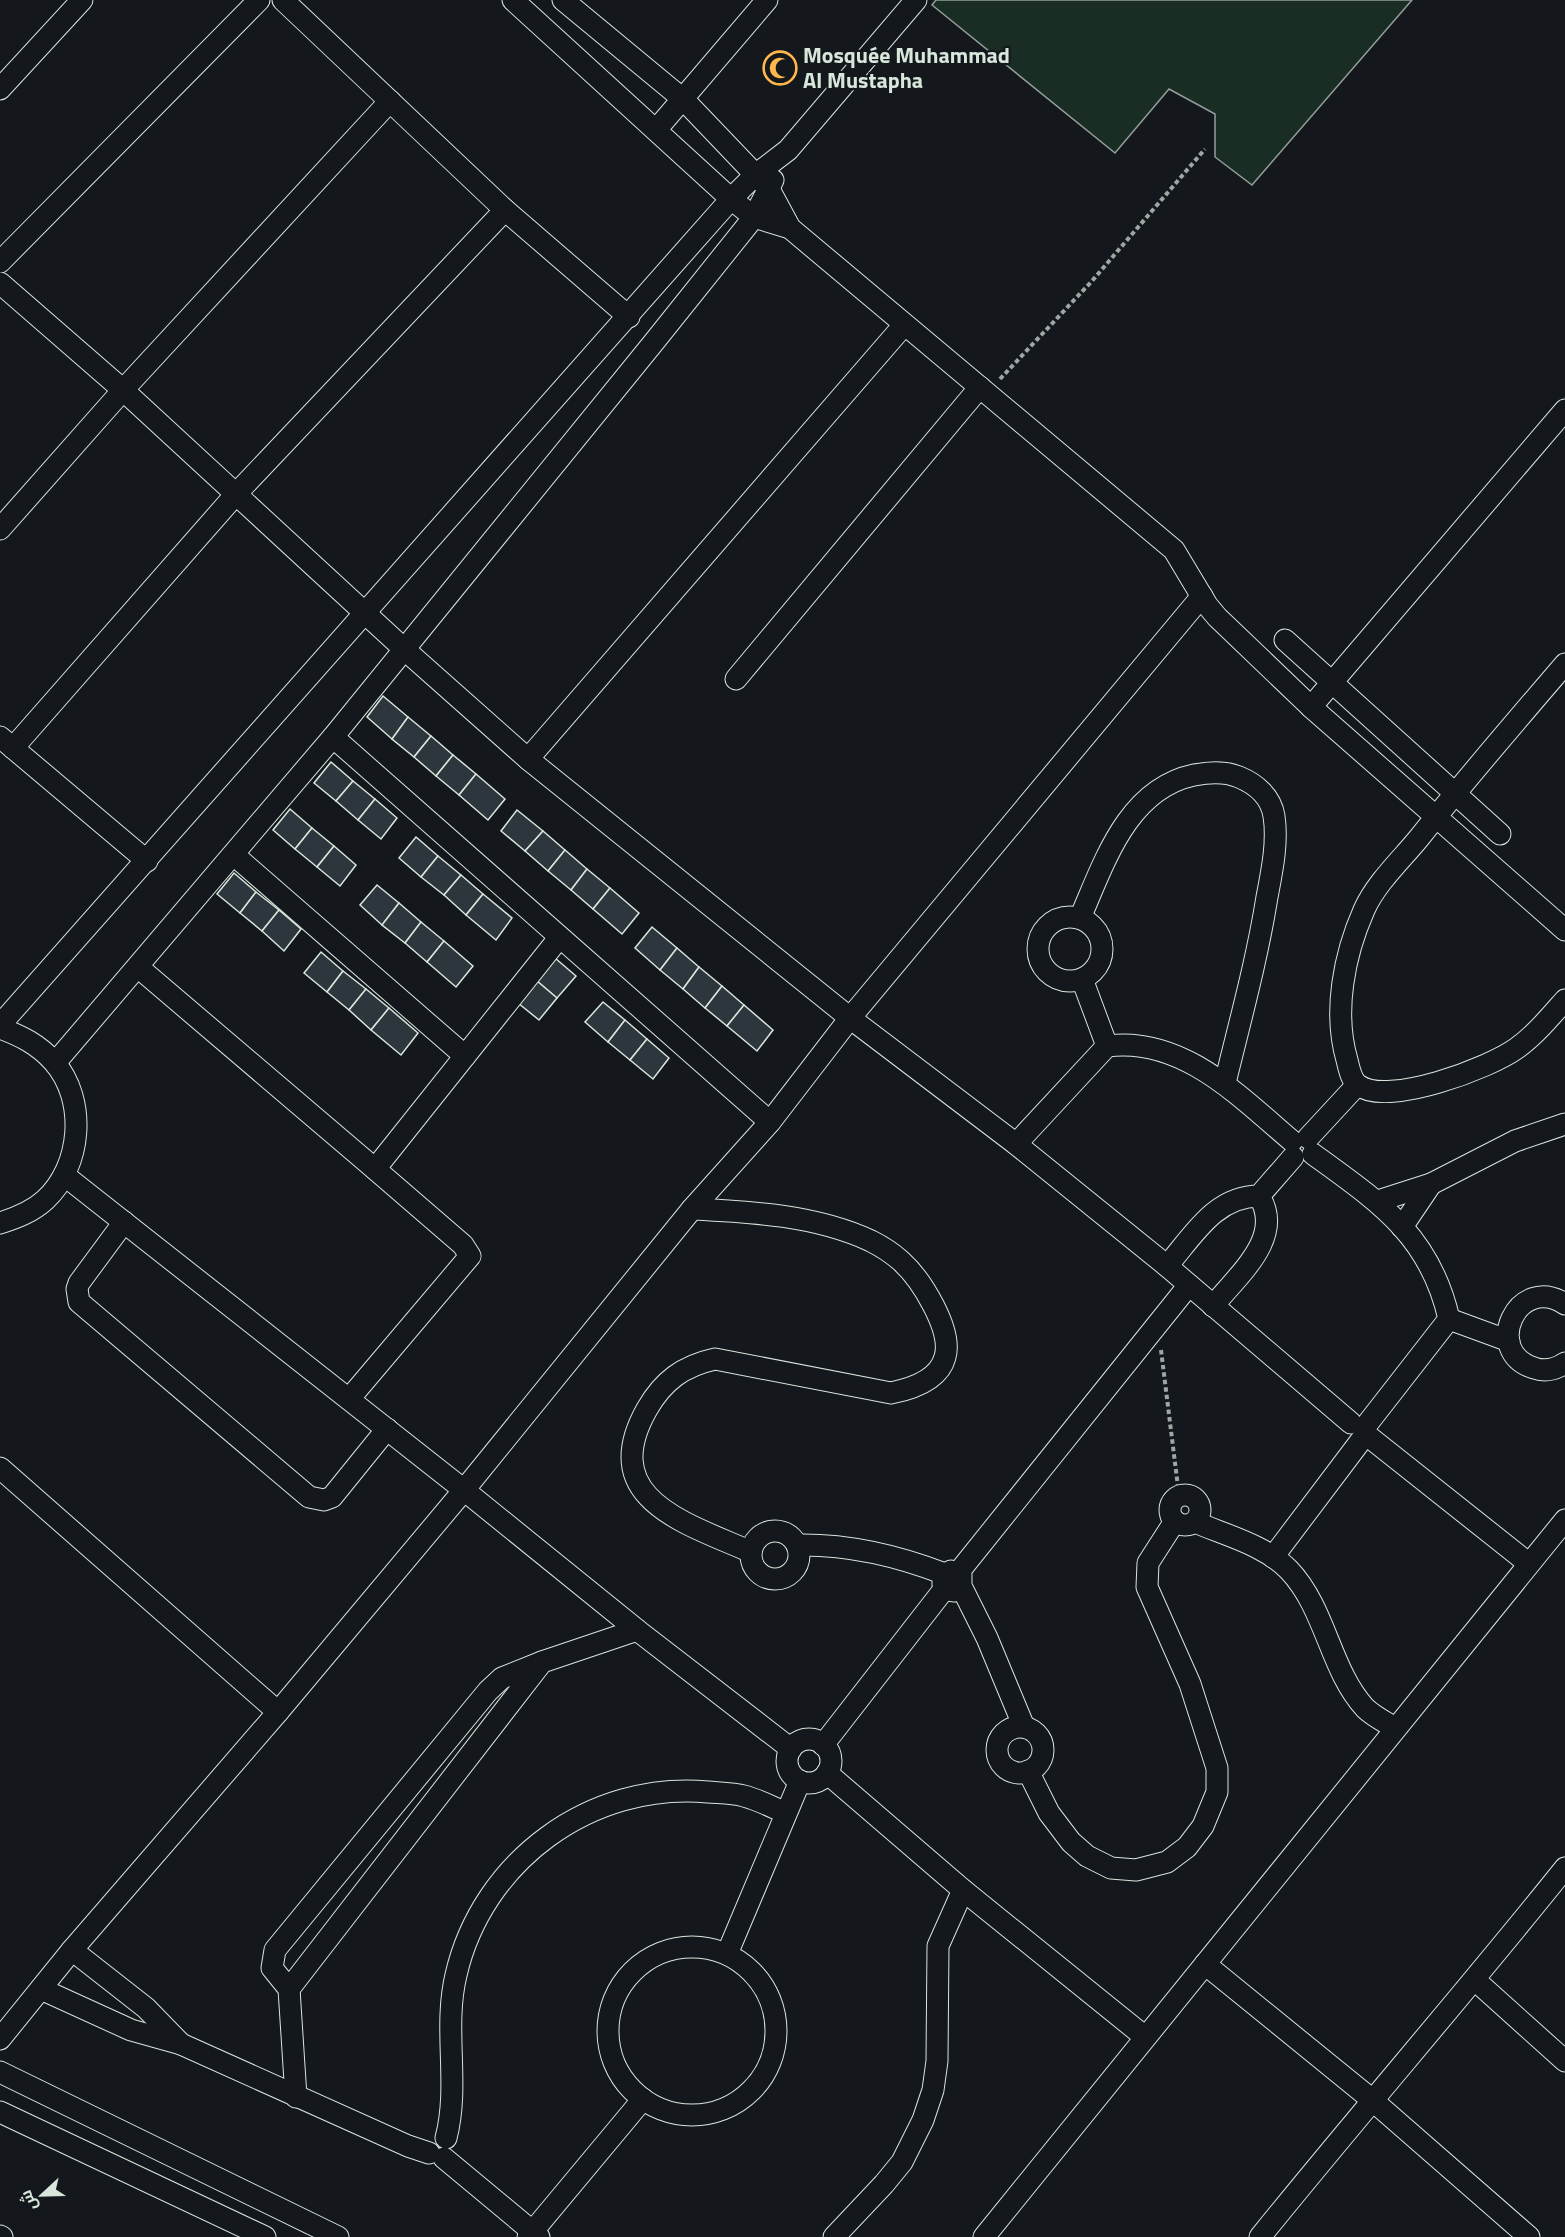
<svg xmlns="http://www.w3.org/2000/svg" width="1565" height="2237" font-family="'Titillium Web',Cairo,sans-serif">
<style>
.green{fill:#1a2d24;stroke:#939e99;stroke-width:1.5}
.building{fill:#2c363c;stroke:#d8e6dc;stroke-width:1.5}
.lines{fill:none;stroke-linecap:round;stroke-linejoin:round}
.minor-casing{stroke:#d8e6dc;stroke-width:23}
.path{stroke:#9da8a2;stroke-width:4;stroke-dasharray:4.5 3;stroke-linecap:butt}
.minor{stroke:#14181c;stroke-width:21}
.labels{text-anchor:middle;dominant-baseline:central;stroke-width:4.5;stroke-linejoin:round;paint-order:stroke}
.poi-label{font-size:22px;font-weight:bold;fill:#d8e6dc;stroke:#14181c;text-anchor:start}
</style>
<rect width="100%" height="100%" fill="#14181c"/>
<!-- green -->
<polygon class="green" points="936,0 1412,0 1252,185 1215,157 1215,114 1169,89 1115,153 932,5"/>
<!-- building -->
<g class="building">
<polygon points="383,696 408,717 392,739 367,717"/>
<polygon points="408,717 431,736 414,757 392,739"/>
<polygon points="431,736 453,755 436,776 414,757"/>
<polygon points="453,755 476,774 459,795 436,776"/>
<polygon points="331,762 353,781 336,801 314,783"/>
<polygon points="476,774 505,799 488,820 459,795"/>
<polygon points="353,781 375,799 358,820 336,801"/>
<polygon points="375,799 397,818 381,839 358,820"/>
<polygon points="290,809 312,828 295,849 273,830"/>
<polygon points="517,810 543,831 525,851 501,831"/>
<polygon points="312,828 334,846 317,867 295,849"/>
<polygon points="543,831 565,850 548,871 525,851"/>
<polygon points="416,837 438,856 421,877 399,858"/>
<polygon points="334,846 356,865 340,886 317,867"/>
<polygon points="565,850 587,869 571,890 548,871"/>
<polygon points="438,856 461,875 444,895 421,877"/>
<polygon points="587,869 610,888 593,909 571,890"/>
<polygon points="234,873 256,892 240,913 217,894"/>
<polygon points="461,875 483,894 466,915 444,895"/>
<polygon points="377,885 399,903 382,925 360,905"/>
<polygon points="610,888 639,913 622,934 593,909"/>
<polygon points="256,892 279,910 262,931 240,913"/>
<polygon points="483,894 512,918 496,940 466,915"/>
<polygon points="399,903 421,922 405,943 382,925"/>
<polygon points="279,910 301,929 284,951 262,931"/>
<polygon points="421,922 444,941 427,962 405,943"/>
<polygon points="652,927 677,948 660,970 635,948"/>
<polygon points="444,941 473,966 456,987 427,962"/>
<polygon points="677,948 699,967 683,989 660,970"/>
<polygon points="321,952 343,971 327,992 304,973"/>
<polygon points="555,958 576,976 557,998 537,981"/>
<polygon points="699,967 722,986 705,1008 683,989"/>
<polygon points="343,971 366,989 349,1010 327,992"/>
<polygon points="537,981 557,998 539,1020 518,1003"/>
<polygon points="722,986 744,1005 727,1026 705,1008"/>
<polygon points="366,989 389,1008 371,1030 349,1010"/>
<polygon points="603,1002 625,1020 608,1042 585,1022"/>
<polygon points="744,1005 773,1030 757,1051 727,1026"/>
<polygon points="389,1008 418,1033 401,1055 371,1030"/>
<polygon points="625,1020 647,1039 630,1060 608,1042"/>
<polygon points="647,1039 669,1058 653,1079 630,1060"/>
</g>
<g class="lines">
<!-- minor casing -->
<g class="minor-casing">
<g id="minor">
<polyline points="283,0 505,210 629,317"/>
<polyline points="513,0 731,199 754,217 790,228"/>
<polyline points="563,0 684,100 769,189 790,228 1174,550 1207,605 1217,617 1311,707 1565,930"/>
<polyline points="0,89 82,0"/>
<polyline points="656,130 767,0"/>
<polyline points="0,262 259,0"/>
<polyline points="0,283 123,390 404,649 528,759 850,1018 1016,1144 1167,1266 1351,1423"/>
<polyline points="0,529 123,390 390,101"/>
<polyline points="1285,640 1500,834"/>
<path d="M1565,664c-49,57 -99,115 -146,174 -18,22 -43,45 -55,72 -20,45 -31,102 -17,150 2,8 4,20 11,25 29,22 132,-17 159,-37 18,-13 33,-31 48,-48"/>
<polyline points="736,679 980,387"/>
<polyline points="1311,707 1565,410"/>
<polyline points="0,737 147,861"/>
<polyline points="333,737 770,1122"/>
<polyline points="13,748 236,494 505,210"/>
<polyline points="528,759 904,325"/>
<polyline points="234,855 465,1056"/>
<circle cx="1070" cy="949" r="32"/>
<path d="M1080,918c24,-55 47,-129 114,-143 15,-3 31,-4 45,2 17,7 32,20 35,39 4,26 -2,55 -7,81 -10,63 -27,124 -42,186"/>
<polyline points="138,967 375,1169 559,938"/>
<polyline points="1082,979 1107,1046"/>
<polyline points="0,1025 731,199 754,176 788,150 916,0"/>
<path d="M0,1028c21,8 38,16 54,34 33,38 28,104 -9,138 -13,12 -29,18 -45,23"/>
<polyline points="55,1063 333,737 654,342 754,217 773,180"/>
<polyline points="1308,1138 1357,1085"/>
<path d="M1016,1144l91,-98c75,-10 132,50 185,95"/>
<path d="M1313,1154c66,48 117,81 136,165l-81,104"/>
<polyline points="64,1175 464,1490 637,1630 791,1749"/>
<polyline points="1378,1201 1431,1184 1515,1141 1565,1124"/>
<path d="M692,1209c60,3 123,6 179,32 10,5 21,12 30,20 20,18 52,69 44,96 -6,23 -34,32 -54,36l-176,-34c-32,7 -52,22 -68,50 -51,90 39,114 104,143"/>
<polyline points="124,1222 79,1283 77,1289 79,1302 309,1497 324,1500 332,1497 387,1429"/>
<polyline points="1402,1227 1431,1184"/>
<path d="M1167,1266c26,-30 48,-70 92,-70l34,-39"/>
<path d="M1565,1304c-48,-31 -83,48 -31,64 11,4 22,1 31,-5"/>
<path d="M1213,1306c25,-31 72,-69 46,-110"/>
<polyline points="1449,1319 1509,1341"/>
<polyline points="349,1399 470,1256 463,1245 375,1169"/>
<polyline points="1368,1436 1528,1563"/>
<polyline points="0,1468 278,1712"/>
<circle cx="1185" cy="1510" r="15"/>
<path d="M1195,1522c30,13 70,23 94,48 37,39 41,100 76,138 8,8 20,14 30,20"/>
<circle cx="775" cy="1555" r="24"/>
<path d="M797,1545c52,-1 99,10 148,29"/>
<polyline points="1273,1557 1362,1439"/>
<polyline points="958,1573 1189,1285"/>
<polyline points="961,1586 955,1591 948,1590 943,1585 943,1577 951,1571 961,1575 961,1586 987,1638 1024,1727"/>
<circle cx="1020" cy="1750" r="23"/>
<circle cx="809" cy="1761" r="22"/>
<polyline points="823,1745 945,1588"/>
<polyline points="1028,1771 1049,1813 1071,1842 1087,1856 1111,1868 1136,1870 1167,1862 1187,1847 1203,1826 1217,1792 1217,1768 1190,1684 1147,1587 1148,1563 1175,1521"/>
<polyline points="827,1773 963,1890 1145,2037"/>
<circle cx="692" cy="2031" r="84"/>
<polyline points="72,1950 146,2008 181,2044"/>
<polyline points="727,1954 800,1781"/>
<polyline points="1205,1964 1371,2099 1529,2237"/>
<polyline points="1475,1980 1565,2061"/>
<polyline points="41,1989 131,2030 181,2044 408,2146 429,2153"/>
<polyline points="289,1989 542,1662 637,1630"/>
<polyline points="0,2039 72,1950 278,1712 464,1490 692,1209 770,1122 850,1018 1202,596"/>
<polyline points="0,2072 338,2237"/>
<polyline points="296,2097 289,1989 272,1968 275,1950 488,1691 502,1678 542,1662"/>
<polyline points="0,2112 265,2237"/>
<path d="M446,2138c14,-53 -3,-109 10,-163 26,-114 135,-194 252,-183 12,1 25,1 36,4 15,4 28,11 42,17"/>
<polyline points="444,2158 539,2237"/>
<polyline points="0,2236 2,2237"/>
<polyline points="528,2237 643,2099"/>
<polyline points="834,2237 884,2184 902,2162 923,2120 933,2090 937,2061 938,1946 963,1890"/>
<polyline points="984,2237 1565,1520"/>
<path d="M1260,2237c100,-124 205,-244 305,-369"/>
</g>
</g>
<!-- path -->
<g class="path">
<polyline points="1000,379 1092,281 1205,149"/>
<polyline points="1161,1350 1179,1495"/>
</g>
<!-- minor -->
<use href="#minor" class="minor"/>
</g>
<!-- icons -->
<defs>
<g id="mosque-ring" transform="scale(1.725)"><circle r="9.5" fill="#14181c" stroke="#ffb74d" stroke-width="1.5"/><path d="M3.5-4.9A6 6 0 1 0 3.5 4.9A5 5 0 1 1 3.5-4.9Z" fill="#ffb74d"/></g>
</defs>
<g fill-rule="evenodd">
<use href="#mosque-ring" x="780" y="68"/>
</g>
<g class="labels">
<!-- poi labels -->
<g class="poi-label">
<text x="803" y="55">Mosquée Muhammad<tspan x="803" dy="25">Al Mustapha</tspan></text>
</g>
</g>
<!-- north arrow -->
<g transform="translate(42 2195) rotate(248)" stroke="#14181c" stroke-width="4.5" paint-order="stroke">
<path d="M0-4.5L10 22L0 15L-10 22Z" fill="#d8e6dc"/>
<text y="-9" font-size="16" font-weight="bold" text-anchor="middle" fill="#d8e6dc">ش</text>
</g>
</svg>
